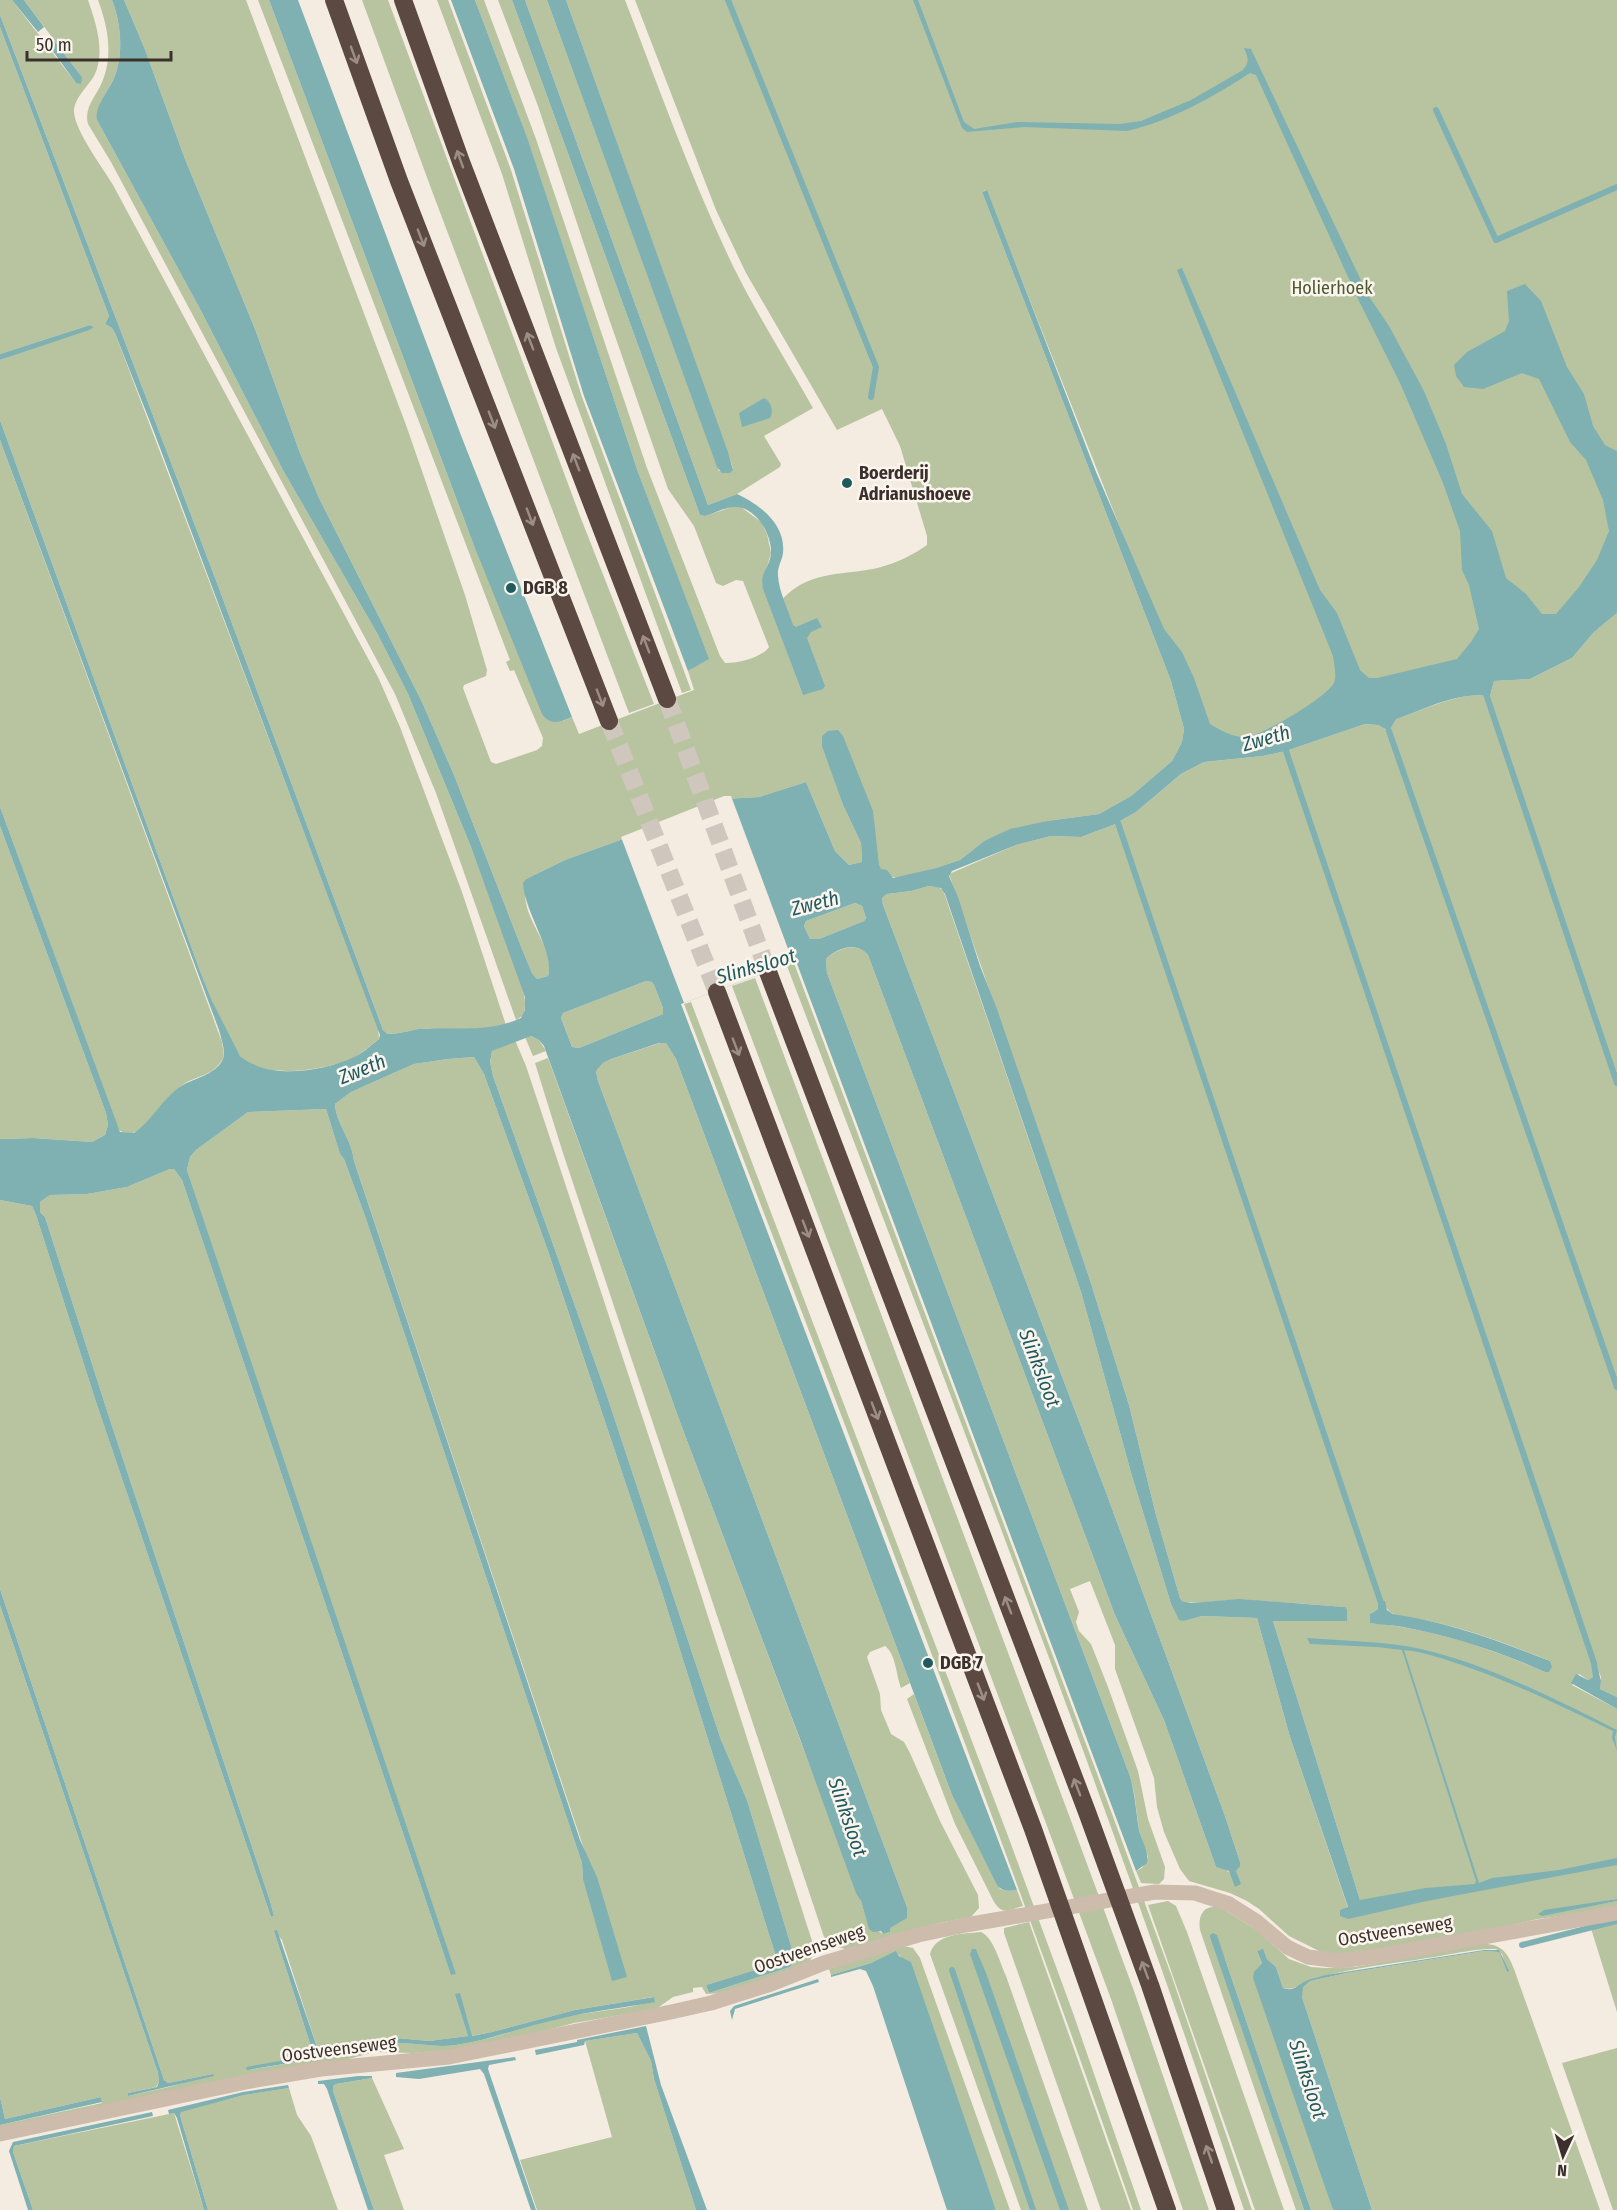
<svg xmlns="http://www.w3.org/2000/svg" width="1617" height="2210" font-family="'Fira Sans Condensed',sans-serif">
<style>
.green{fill:#b8c4a0;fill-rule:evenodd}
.water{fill:#7fb0b2;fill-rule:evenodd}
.pier{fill:#f4ebe1}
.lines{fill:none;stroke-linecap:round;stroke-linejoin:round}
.stream{stroke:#7fb0b2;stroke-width:6}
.highway-tunnel{stroke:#cfc6bd;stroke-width:18;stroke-dasharray:18 9;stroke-linecap:butt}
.street{stroke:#cdbbac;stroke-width:15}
.highway{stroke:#5c4a42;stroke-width:18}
.oneway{stroke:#9c8e87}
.poi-dot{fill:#1f5a5e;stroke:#fbf5ee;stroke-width:2}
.labels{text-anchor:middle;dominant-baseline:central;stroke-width:5;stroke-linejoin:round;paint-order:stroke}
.park-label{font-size:18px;fill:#4a5a2e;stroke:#fbf5ee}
.poi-label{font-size:18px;font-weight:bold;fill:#3b302b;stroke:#fbf5ee;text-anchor:start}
.street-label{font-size:18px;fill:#3b302b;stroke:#fbf5ee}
.water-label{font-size:20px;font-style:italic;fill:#1f5a5e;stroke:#fbf5ee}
</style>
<rect width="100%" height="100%" fill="#f4ebe1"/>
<!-- green -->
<g class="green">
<path d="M0,0h12l64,83 6,-6 -58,-77h64c8,23 18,53 6,76 -7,12 -20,22 -20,36 1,19 29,56 39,73l265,492 22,50 62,165 44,133c-28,7 -58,2 -86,4 -12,2 -22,5 -34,5l-3,-4 -166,-447 -217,-568z"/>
<path d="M98,0h14c9,23 12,54 2,78 -6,13 -18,27 -17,42l102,187 85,165 93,161 31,61 63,153 51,138c3,11 4,19 2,30l-8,5 -80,-227 -41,-99 -284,-532 -23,-38c-5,-18 11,-30 16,-47 9,-25 3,-53 -6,-77z"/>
<path d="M124,0h122l160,425 59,170 22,75 -1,6 -22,9 -1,3 28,74 5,2 41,-14 5,-4 1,-8 -29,-68 -4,1 -4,-9 4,-2 -252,-660h11l204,543 90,178 9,-4 7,17 115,-44 -6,-19 20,-12 -70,-187 -110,-331 -53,-141h9l52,139 111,329 73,188 5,7c12,1 38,-6 44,-16l-26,-66 -7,-1 -13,6 -7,-3 -22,-57 -26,-37 -63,-182 -67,-201 -40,-106h14l188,515 5,1 27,-9h9l20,15 6,12 4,19 -9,31 41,111 -27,-89c8,-9 17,-18 28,-23 24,-12 52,-9 77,-16 15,-4 34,-13 46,-22v-9l-27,-90 -18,-37 -45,21 -91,-157 -30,-63 -81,-210h982v587l-89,53 -282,101 -40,3 -220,-554 -4,2 189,489 13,48 -2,13 -10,19 -41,35 -32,18 -52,7 -63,20 -24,19 -24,8 -39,10 -19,-5 -57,-133 22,65 18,38 1,19 -13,3 -14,-14 -29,-69 -47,15 -34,2 -102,40 -58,21 -39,19c0,8 -2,17 0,24 4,23 29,49 22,73l-11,3 -5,-6 -10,-24 -68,-174 -32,-73 -103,-204 -19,-45 -45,-124 -70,-170 -41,-112z"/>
<polygon points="362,0 388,0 580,516 654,704 629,713 432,191"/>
<polygon points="437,0 448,0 511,170 582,397 691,690 682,693 556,348 502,174"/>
<path d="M525,0h22l172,471 14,-1 -1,-5 -166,-465h59c34,88 66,178 107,264 24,49 54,96 81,144l-49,28 17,28 -1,3 -43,27 -29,11z"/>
<path d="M0,27l109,289 -4,8 7,4 3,5 263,694 1,12c-8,6 -17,14 -26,19 -27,12 -88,22 -111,0 -15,-15 -34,-66 -42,-87l-200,-551v-60l94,-33 -4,-2 -90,29z"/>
<path d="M0,440l222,602c1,8 4,15 -2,21 -9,13 -24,13 -36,21 -17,11 -32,42 -49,48 -6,3 -13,1 -17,-3l-118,-322z"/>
<path d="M1617,613v1084l-17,-8 1,-12 -3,-7 -5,1v6l-5,3 -9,-6 -7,11 45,24v190l-78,14 7,1 71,-13v7l-79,11 -89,20 -96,16 -30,-2 -34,-17 -30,-27 -12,-8 -17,-8 -41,-12 -9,-12 -16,-37 -7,-25 -3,-29 -39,-109v-24l-25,-64 -20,8 9,23 -3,10 3,9 12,13 17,43 30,84 10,48 17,48 -1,12 -5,5 -18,-1 -5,-12 6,-3 6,-11 -9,-27 -5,-38 -4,-16 -303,-803 -1,-14c10,-10 31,-18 42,-4l247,660 49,105 52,147 9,2 5,4 6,-2 4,-9 -15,-46 -121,-329 -221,-582 -1,-7 5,-4 24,-3 18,-5 9,1 5,3 138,402 51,184 39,128 8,15 5,2 18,-5 55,2 33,119 58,171 12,-8 -87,-279h73l1,-12 -3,-2c-37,-3 -74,-6 -111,-7 -16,0 -35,5 -51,1l-2,-3 -24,-83 -27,-110 -41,-131 -139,-400 67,-29 35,-9 30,1 32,-12 23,-13 45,-38 23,-12 59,-6 23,-5 79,-27 13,1 11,6 6,-12c30,-9 64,-28 95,-23l4,-15 36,-2 42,-21 22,-26zM1379,1606l7,1c6,12 30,11 43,14 42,9 81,24 121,40l-5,11c-56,-24 -114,-44 -175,-49l1,-10 7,-4z"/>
<polygon points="0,826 106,1113 108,1125 105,1135 92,1142 33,1138 0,1139"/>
<polygon points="855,903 862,906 866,918 864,921 819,939 810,939 804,926 806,921"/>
<path d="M794,963l314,840 64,174 80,233h-8c-139,-419 -300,-831 -457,-1244z"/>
<polygon points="755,978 1070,1818 1134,1991 1209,2210 1183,2210 1111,1999 1047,1826 732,986"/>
<polygon points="646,981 652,982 654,985 663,1008 663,1014 579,1048 572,1047 561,1018 563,1013"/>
<path d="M691,1002l317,834 65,177 68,197h-8c-140,-405 -296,-805 -449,-1206z"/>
<polygon points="531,1036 539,1040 546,1051 533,1056 525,1037"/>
<path d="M515,1040l11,26 32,96 137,414 118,368c1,11 0,15 -9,23l-81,26 -17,1 -4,-7 -9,1v4l-20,5 -17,12 -82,14 -69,18 -50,9 -42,3 -38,-1 -38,10 -337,68v-5l102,-22 -1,-6 -96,22 -5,-22v-492l158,468 1,9 -3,5 -28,6v3l41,-9 44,-13 -45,9 -4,-3 -164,-491v-389l32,6 4,9 61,190 174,512 3,-1 -4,-15 -160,-481 -65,-203 -5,-5v-10l10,-7 37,-1 40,-7 43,-18h4l8,11 269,795 -264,-805 3,-13 6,-7 52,-38 78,-3 14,45 4,5 21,57 217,647 1,16 4,-21 -233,-697c-2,-22 -18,-37 -19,-57l16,-12 63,-28 34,-5 26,-2 10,17 64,177 112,335 118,377 -72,22 3,8 81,-26 5,-8 -48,-159 -26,-60 -115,-347 -113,-317 -3,-13 2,-12zM274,1931l8,9 36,110 40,-5 1,2 -28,5 -22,8 -61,10 61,-14 4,-3zM459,1994l12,42 21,-4 83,-22 78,-13 2,4c-31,9 -64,10 -96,17 -35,8 -66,22 -103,27 -28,4 -49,-7 -78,2l-1,-4 20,-5 32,3 39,-5 -12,-41z"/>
<path d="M663,1042l3,1 10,16 234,624 -9,5c-5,-13 -5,-34 -16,-42l-15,6 -3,5 13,37 1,16 8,19 2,5 13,8 6,11 30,68 38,74 1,13 -8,9 -32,6 -90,27 -19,-5 -6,-8 -262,-787 -27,-87 13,-5 135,372 178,471 7,23 15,10 7,-2v-4l17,-21 -309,-826 -2,-10 7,-8 8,-4z"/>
<path d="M914,1694l38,101 48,94 8,2 9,-1 6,16c-16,4 -21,10 -30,-6l-38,-76 -48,-125z"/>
<polygon points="1168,1901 1176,1906 1187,1932 1284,2210 1255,2210 1148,1905"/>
<path d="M1216,1907l7,2 32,20 34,30 22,8 15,1 29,-1 127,-23c19,-1 26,9 32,25l86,241h-228l-70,-213v-10l8,-6 37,-8 137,-22 15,1 8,20 -5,-18 -6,-5c-22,-1 -47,6 -69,9 -35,6 -72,9 -105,19 -12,3 -30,15 -39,11l-7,-21 -9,-8 -4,-9 -6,1 5,12 -5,6 76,241h-22l-86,-251 -15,-24 94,275h-8l-96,-280c-2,-13 2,-24 16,-23z"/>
<polygon points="1617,1916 1617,2012 1589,1922"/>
<polygon points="1029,1922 1131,2210 1101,2210 1004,1933 1004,1928"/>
<path d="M981,1932c13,6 19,31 25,44l82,234h-67l-91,-256c6,-21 33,-20 51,-22z"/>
<polygon points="903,1946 913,1948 920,1958 1010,2210 996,2210 943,2059 902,1958 896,1952 871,1963 831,1975 829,1969"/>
<polygon points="637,2033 651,2061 654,2079 696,2210 537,2210 520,2160 612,2137 585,2041"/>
<polygon points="1617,2048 1617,2210 1613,2210 1562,2063"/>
<polygon points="372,2078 404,2149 384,2155 404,2210 374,2210 333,2091 333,2086 336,2084"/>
<polygon points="289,2088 297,2115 311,2136 338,2210 208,2210 180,2115 181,2111 244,2095"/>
<polygon points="174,2113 204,2210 33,2210 13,2152 14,2146"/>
</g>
<!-- water -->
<g class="water">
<polygon points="12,0 24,0 44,27 38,32"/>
<path d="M112,0h12l20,47 41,112 70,170 45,124 19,45 103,204 32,73 68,174 10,24 5,6 11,-3c7,-23 -24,-65 -25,-93l3,-4 39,-19 58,-21 102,-40 34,-2 47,-15 29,69 14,14 13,-3 -1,-19 -18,-38 -21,-59v-10l6,-5 10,-1 5,6 30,75 6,54 2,4 6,1 6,8 43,-10 24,-8 24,-19 26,-12 37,-8 52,-7 32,-18 41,-35 10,-19 2,-13 -13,-48 -189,-489 5,-2 109,282 68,157 18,23 12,26 16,46c10,6 22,13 34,13 17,0 83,-40 90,-54 3,-7 0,-19 -1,-27l-156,-386 5,-2 138,322 17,23 23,57 9,8h8l80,-19 14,-17 8,-13 -10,-44 -7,-15 -2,-39 -17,-48 -43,-100 -41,-82 -103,-226 -6,-2c-37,24 -79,48 -123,58l-103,-4 -57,5 -5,-4 -49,-128h5l46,122 10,7 43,-7 103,2 21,-3 50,-21 52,-30c7,-8 5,-13 1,-22l7,1 117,246 21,31 35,65 22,53 16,50 30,37 14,47 20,16 16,20h14l23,-27 18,-27 12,-29 -6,-31 -17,-40 -16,-18 -31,-63 -17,-6 -39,16 -19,-2 -8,-11 -2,-11 13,-13 38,-21 4,-10 -2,-30 18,-7 16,17 26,66 17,27 9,32 12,19 12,6v162l-23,19 -22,26 -42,21 -36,2 -4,15c-31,-5 -65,13 -94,23l-7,12 -11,-6 -13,-1 -79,27 -23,5 -59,6 -23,12 -45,38 -23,13 -32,12 -30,-1 -35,9 -64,26 -3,5 9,21 22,69 17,43 91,265 41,131 27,110 24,83 2,3 9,2 48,-4 106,8 2,2v12h-74l87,279 66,-12 49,-4 1,-3 -74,-231 -25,-3 -67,-3 -3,-6c38,3 77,3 114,11 66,15 136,51 196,81l-2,7 2,14 -5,-13 1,-7c-48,-23 -96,-47 -146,-64 -20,-7 -41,-15 -63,-17l75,233 13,-5 67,-8 58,-12v7l-190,36 -79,18 -8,-3v-6l8,-3 -58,-170 -33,-119 -55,-2 -18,5 -5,-1 -8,-16 -39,-128 -51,-184 -136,-398 -4,-6 -12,-2 -18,5 -24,3 -5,4 1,7 221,582 121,329 15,46v4l-4,5 5,13 -6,3 -6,-16 -13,-4 -52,-147 -49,-105 -247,-660c-11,-14 -32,-7 -42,4l1,14 303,803c5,18 6,36 9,54 3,11 10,21 8,33l-11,8 -340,-910 -115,43 336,886c-7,1 -15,2 -20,-5l-45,-90 -276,-736 -10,-16h-7l-48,16 -8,4 -7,8 2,10 309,826v11l-17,10v4l-7,2 -2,-3 -8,1 -4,-3 -8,-28 -5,-8 -56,-154 -117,-309 -139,-384 -5,-6 -8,-4 -39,15 -2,11 3,14 113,317 115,347 26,60 48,159 -5,8 -81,26 -3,-8 72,-22 -118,-377 -112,-335 -64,-177 -10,-17 -26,2 -34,5 -63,28 -16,12c1,20 17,35 19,57l226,679 17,37 30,100 -15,4 -29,-102 -1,-16 -217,-647 -21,-57 -4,-5 -14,-45 -78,3 -52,38 -6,7 -3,13 269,804 -5,1 -269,-795 -8,-11h-4l-43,18 -40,7 -37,1 -10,7v10l5,5 65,203 160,481 4,15 -3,1 -174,-512 -61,-190 -4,-9 -32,-6v-61l33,-1 59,4 13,-7 3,-10 -2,-12 -106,-287v-19l120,325 14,1c19,-13 29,-36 49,-48 12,-7 31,-10 39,-24 5,-8 -1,-22 -3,-31l-219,-590v-20l200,551 12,30 28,55c28,24 80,16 112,2 10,-4 18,-12 27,-19l1,-4 -226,-603 -39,-99 -3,-5 -7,-4 4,-8 -109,-289v-12l217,568 166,447 4,4c11,0 21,-3 32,-5 38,-3 67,5 102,-11l4,-8v-13l-54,-150 -63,-153 -31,-61 -93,-161 -85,-165 -102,-187c-3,-13 12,-30 17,-42 10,-24 7,-55 -2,-78zM855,903l7,3 4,12 -2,3 -45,18h-9l-6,-13 2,-5zM646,981l6,1 2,3 9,23v6l-84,34 -7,-1 -11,-29 2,-5z"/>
<path d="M269,0h29l164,438 110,279c-11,5 -22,9 -30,-3l-69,-171z"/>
<polygon points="451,0 475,0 528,140 638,472 709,659 688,671 584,396 514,169"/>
<path d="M512,0h13l183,505 29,-11c23,11 49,30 46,59 -1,8 -6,14 -5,23 1,16 10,33 15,49l3,2 21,-9 5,9 -11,5 -4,6 18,48 -2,3 -20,6 -40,-106c-4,-17 7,-21 8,-36 1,-18 -15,-45 -34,-46 -10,-1 -22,6 -32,9l-5,-1z"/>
<polygon points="547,0 566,0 728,452 733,470 730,473 722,473 717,467"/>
<polygon points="53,39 82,77 81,84 76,83 47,43"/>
<polygon points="90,325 94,327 89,330 0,360 0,354"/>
<path d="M764,398c7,3 10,14 6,20l-28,9 -3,-14z"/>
<polygon points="0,1589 164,2080 168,2083 213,2074 214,2076 128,2096 128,2093 157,2087 159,2082 158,2073 0,1605"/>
<path d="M1378,1601h7l2,9 6,4c55,8 106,27 157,47l2,6 -3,5h-4c-45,-20 -93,-36 -142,-45 -11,-2 -22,-2 -33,-4v-9l8,-5z"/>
<polygon points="1598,1669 1601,1681 1600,1689 1617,1697 1617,1709 1571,1683 1576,1674 1588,1680 1593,1677 1593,1671"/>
<polygon points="1617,1899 1617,1901 1542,1916 1538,1914 1544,1910"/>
<polygon points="277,1930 318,2050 358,2045 359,2048 331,2052 309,2060 247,2070 246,2067 309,2056 313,2053 274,1931"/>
<polygon points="1213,1933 1217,1935 1225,1959 1311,2210 1304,2210 1210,1937 1210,1935"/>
<polygon points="972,1949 976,1949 977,1952 986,1973 1069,2210 1060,2210 970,1954"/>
<path d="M1263,1949l4,10 9,8 7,21c11,4 14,-3 23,-7 6,-3 14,-4 20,-6l158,-25h15l10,21 -2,1 -8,-20 -15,-1 -137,22 -37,8 -7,6 -1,10 70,213h-39l-80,-232 1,-6 8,-9 -5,-12z"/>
<polygon points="896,1951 899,1956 911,1962 996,2210 947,2210 873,1986 866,1971 860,1969 831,1977 831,1975 871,1963"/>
<polygon points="818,1979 819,1982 735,2009 732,2020 730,2011 734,2006"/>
<path d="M460,1993l12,43 20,-4 83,-22 79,-13 1,5c-32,6 -65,9 -96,17 -35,7 -67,21 -103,26 -29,4 -49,-7 -78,2l-1,-4 20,-5 32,3 39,-5 -13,-42z"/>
<polygon points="646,2026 661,2085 707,2210 696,2210 654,2079 651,2061 637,2033 585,2041 584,2045 536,2055 535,2050 577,2042 577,2040"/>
<polygon points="515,2057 516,2060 489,2065 488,2069 536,2210 531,2210 484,2074 480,2069 419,2079 396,2077 396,2073"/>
<polygon points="358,2076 372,2076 372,2078 336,2084 333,2086 333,2091 374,2210 368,2210 327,2089 324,2084 318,2084 318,2081"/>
<polygon points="288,2085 289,2088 244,2095 181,2112 180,2115 208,2210 204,2210 177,2118 174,2113 169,2114 168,2110 243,2092"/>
<polygon points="0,2097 5,2119 101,2097 102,2102 0,2125"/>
<polygon points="152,2112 153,2116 14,2146 13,2152 33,2210 28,2210 9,2151 13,2142"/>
</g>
<!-- pier -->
<polygon class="pier" points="724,796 731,796 793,962 684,1003 621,837"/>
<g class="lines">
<!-- stream -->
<g class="stream">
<polyline points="728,0 876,367 871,397"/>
<polyline points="1436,110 1496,240 1617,187"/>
<polyline points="1485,691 1617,1083"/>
<polyline points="1389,731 1617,1387"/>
<polyline points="1286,751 1594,1663 1596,1677"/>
<polyline points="1118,823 1383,1609"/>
<polyline points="1522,1945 1617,1921"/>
<polyline points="952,1970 1033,2210"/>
</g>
<!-- highway-tunnel -->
<g class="highway-tunnel">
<polyline points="667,699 768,972"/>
<polyline points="609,721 717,992"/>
</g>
<!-- street -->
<polyline class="street" points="0,2134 251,2081 321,2069 449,2057 671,2012 711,2003 771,1984 824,1963 918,1935 966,1925 1155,1892 1195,1893 1229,1904 1256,1921 1287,1947 1308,1957 1340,1961 1377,1956 1617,1913"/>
<!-- highway -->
<g class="highway">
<polyline points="334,0 399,181 609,721"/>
<polyline points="403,0 461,162 667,699"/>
<polyline points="768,972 1087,1812 1150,1985 1226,2210"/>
<polyline points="717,992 1033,1829 1167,2210"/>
</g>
</g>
<!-- one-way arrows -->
<defs><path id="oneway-shaft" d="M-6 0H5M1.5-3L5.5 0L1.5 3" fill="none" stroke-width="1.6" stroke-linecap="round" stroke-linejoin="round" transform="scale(1.5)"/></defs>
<g class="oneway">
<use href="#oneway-shaft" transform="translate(354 55) rotate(70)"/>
<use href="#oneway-shaft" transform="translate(460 159) rotate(-110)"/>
<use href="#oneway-shaft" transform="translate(421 238) rotate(69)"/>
<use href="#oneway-shaft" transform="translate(530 341) rotate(-111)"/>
<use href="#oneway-shaft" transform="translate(492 420) rotate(69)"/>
<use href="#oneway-shaft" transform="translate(576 462) rotate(-111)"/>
<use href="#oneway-shaft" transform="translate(530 517) rotate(69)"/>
<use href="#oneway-shaft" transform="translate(646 644) rotate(-111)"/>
<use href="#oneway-shaft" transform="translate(600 698) rotate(69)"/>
<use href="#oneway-shaft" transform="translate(736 1047) rotate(69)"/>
<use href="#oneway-shaft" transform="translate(806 1229) rotate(69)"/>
<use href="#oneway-shaft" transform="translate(875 1411) rotate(69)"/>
<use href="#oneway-shaft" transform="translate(1008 1605) rotate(-111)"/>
<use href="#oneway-shaft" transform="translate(981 1692) rotate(69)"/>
<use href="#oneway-shaft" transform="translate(1077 1787) rotate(-111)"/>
<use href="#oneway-shaft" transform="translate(1145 1970) rotate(-110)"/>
<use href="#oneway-shaft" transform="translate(1209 2154) rotate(-109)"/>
</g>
<!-- markers -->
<g class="poi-dot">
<circle cx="847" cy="483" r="6"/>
<circle cx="511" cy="588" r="6"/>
<circle cx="928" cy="1663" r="6"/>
</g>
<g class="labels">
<!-- park labels -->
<g class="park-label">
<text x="1332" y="288">Holierhoek</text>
</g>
<!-- poi labels -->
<g class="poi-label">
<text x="859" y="473">Boerderij<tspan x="859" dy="21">Adrianushoeve</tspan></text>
<text x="523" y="588">DGB 8</text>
<text x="940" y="1663">DGB 7</text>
</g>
<!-- street labels -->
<g class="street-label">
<text transform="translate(1395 1931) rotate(-9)">Oostveenseweg</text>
<text transform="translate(809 1949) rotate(-19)">Oostveenseweg</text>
<text transform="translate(339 2049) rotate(-7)">Oostveenseweg</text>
</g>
<!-- water labels -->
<g class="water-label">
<text transform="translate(1266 738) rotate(-16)">Zweth</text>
<text transform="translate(815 903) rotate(-14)">Zweth</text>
<text transform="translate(756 966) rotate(-16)">Slinksloot</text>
<text transform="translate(362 1069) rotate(-22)">Zweth</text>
<text transform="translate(1040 1368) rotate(69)">Slinksloot</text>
<text transform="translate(848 1817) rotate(71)">Slinksloot</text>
<text transform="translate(1308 2079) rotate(72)">Slinksloot</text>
</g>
</g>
<!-- north arrow -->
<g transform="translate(1563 2156) rotate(184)" stroke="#fbf5ee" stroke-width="4.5" paint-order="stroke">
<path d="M0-4.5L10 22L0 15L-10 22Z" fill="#3b302b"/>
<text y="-9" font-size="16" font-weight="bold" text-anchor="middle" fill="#3b302b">N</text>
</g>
<!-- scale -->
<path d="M27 51v9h144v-9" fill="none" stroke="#3b302b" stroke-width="3"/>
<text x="36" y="51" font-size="18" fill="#3b302b" stroke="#fbf5ee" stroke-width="4.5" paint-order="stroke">50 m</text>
</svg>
